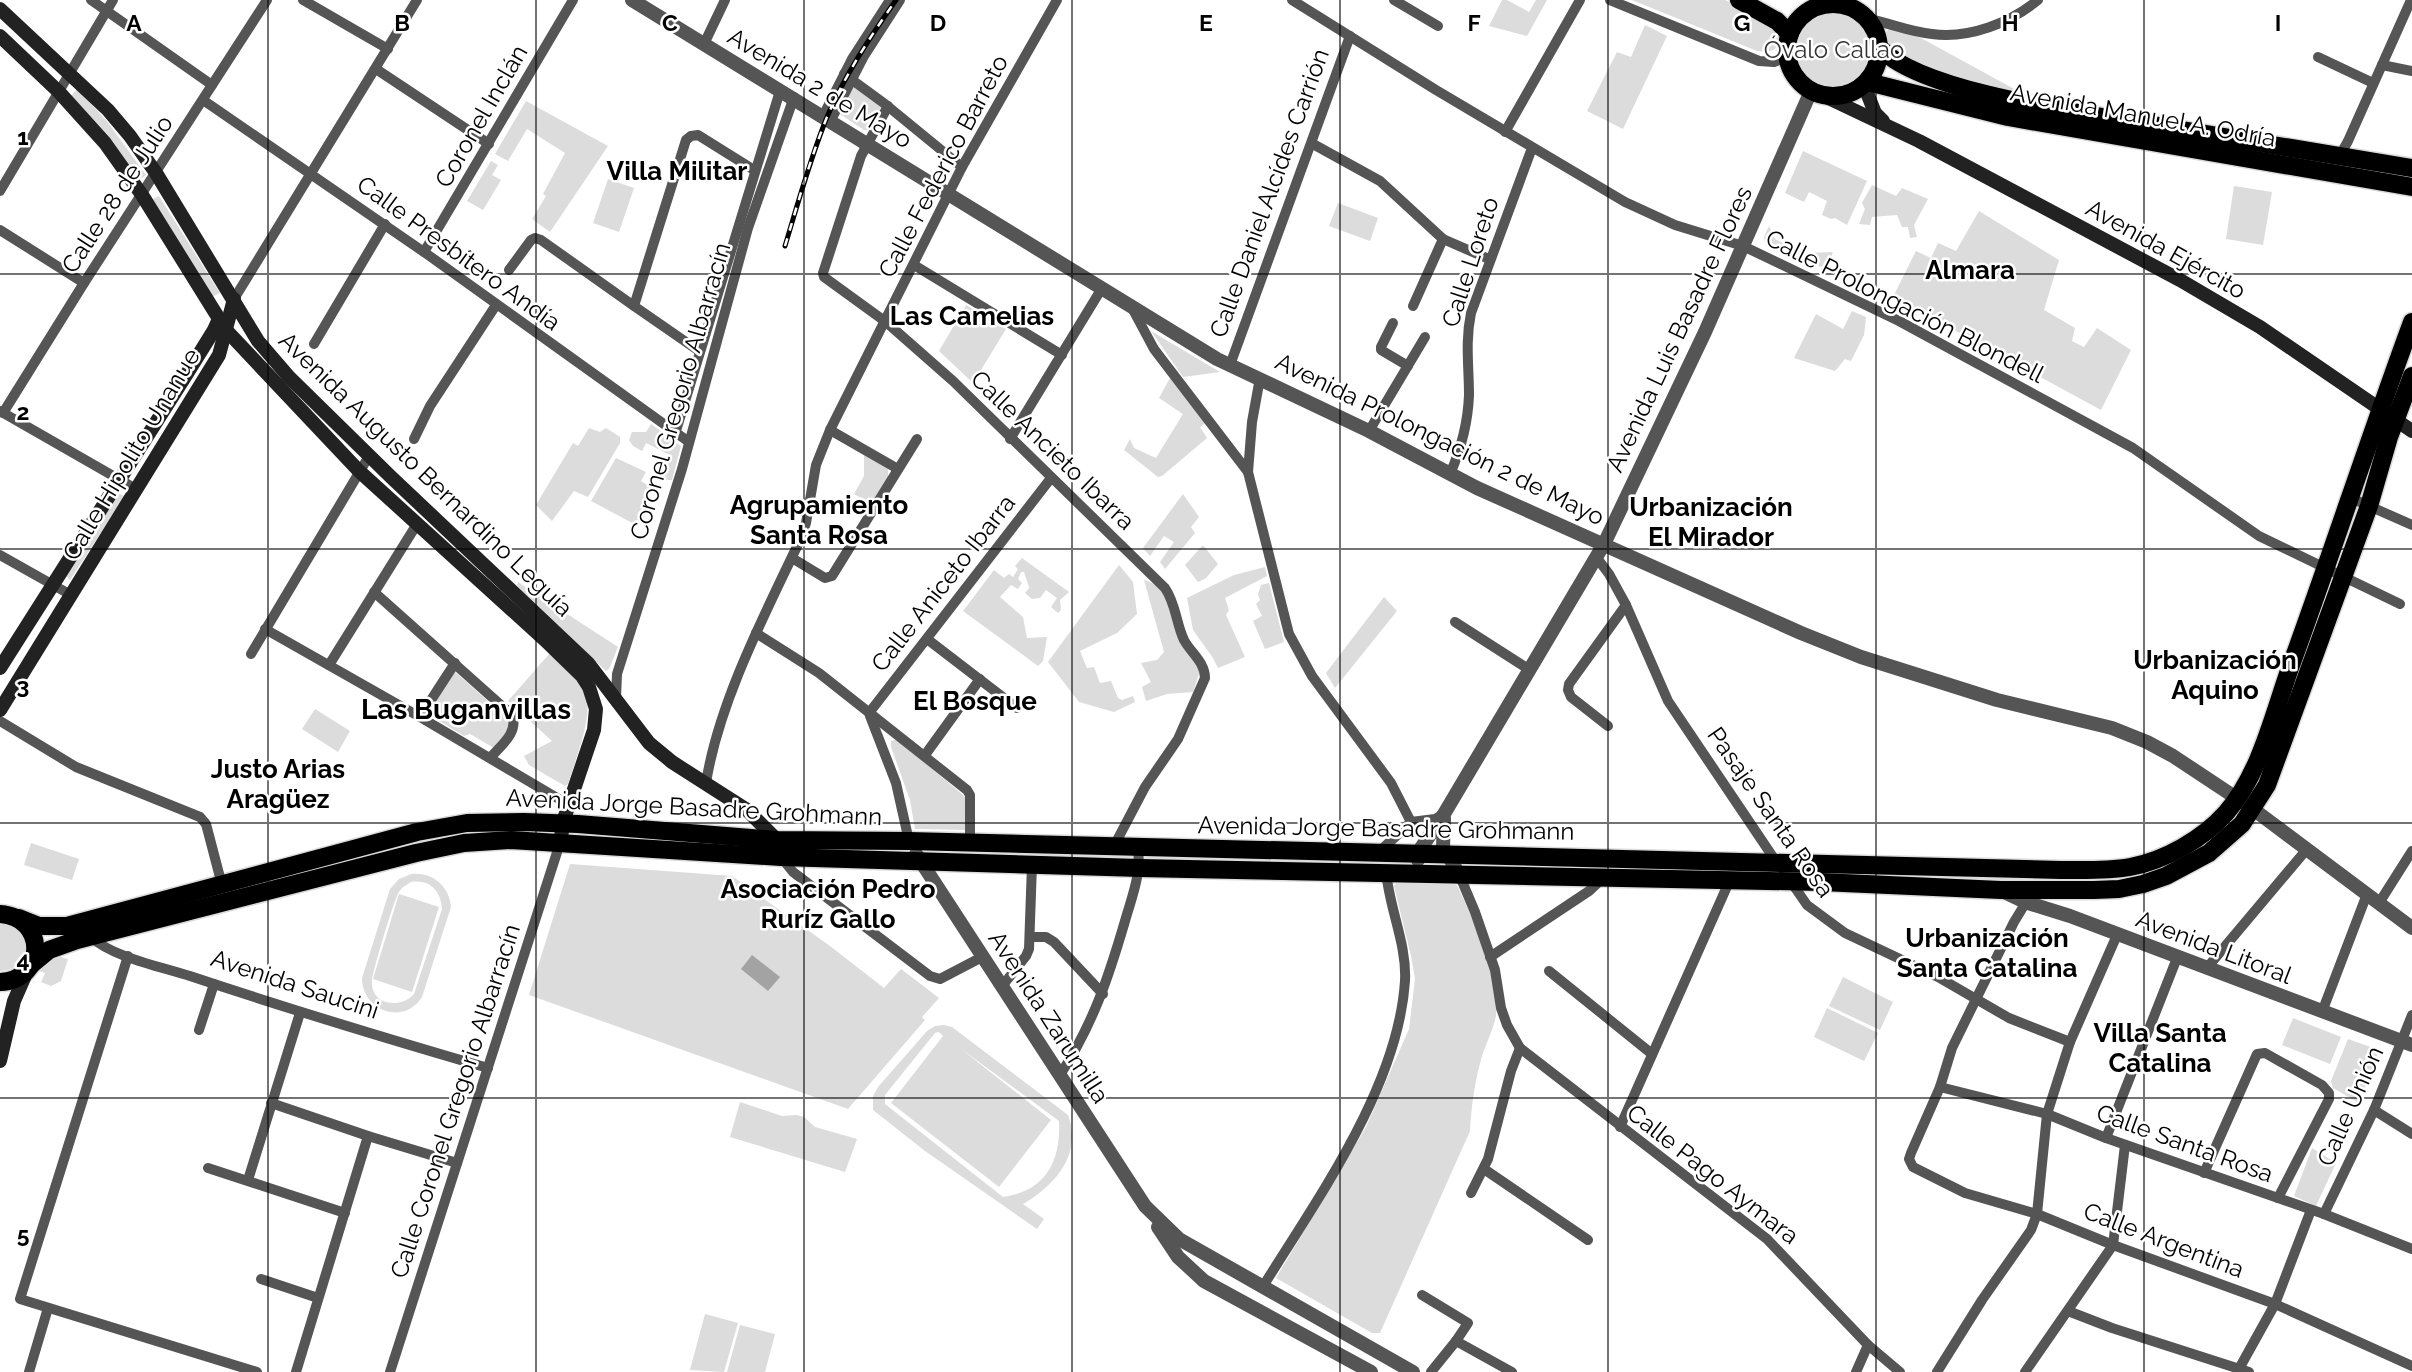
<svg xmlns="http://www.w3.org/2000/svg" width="2412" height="1372" font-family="Raleway,sans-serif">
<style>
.green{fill:#dcdcdc;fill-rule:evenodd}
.water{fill:#a3a3a3}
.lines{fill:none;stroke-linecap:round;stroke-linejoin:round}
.primary-casing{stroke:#dbdbdb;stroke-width:21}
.trunk-casing{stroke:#dbdbdb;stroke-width:21}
.minor{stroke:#555;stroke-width:10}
.tertiary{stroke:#555;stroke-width:14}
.secondary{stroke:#222;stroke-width:14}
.primary{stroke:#000;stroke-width:18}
.trunk{stroke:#000;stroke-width:18}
.rail-casing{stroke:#000;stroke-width:5}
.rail{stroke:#fff;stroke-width:2.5;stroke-dasharray:8;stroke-linecap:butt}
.grid{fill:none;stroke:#000;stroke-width:2;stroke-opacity:0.55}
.labels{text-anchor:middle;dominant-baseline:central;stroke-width:5;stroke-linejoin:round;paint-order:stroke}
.park-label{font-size:24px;fill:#333;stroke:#fff}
.street-label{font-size:24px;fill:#000;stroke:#fff}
.neighbourhood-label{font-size:26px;font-weight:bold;fill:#000;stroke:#fff}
.quarter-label{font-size:28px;font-weight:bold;fill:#000;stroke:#fff}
.grid-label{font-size:23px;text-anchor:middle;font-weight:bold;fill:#000;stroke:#fff;stroke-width:5;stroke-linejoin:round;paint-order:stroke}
</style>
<rect width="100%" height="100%" fill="#fff"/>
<!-- green -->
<g class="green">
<polygon points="1502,0 1507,0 1529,12 1536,0 1547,0 1527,36 1489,26"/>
<path d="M1632,0h93l43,22 7,7 4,9 -1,8c-6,7 -13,6 -21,5z"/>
<circle cx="1833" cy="49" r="37"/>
<polygon points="1645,25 1667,36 1623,129 1587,111 1617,52 1631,57"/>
<polygon points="1889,29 1921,38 2016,90 2004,91 1908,63 1885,41 1885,33"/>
<polygon points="853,87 881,107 870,130 864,130 840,114"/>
<polygon points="77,89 106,120 146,175 137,181 71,96"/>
<polygon points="526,101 608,146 550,232 532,219 546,196 543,194 565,153 527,129 508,161 495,154"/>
<polygon points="1803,151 1867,181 1847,225 1835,218 1831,219 1822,215 1827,201 1809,192 1804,202 1785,193"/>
<polygon points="491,161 498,165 492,175 501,180 483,210 467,201"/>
<polygon points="608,179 634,188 619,232 593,223"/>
<polygon points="1872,185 1896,196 1902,188 1928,199 1914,225 1917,237 1910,238 1908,227 1902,227 1897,215 1872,217 1870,225 1859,224 1865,209 1862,203"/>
<polygon points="2234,186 2272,192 2263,245 2226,239"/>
<polygon points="159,196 220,293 210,298 151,200"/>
<polygon points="1338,203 1378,218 1370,241 1329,226"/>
<polygon points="1979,211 2059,260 2044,310 2075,328 2072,341 2084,347 2097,328 2131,350 2101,410 1893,297 1916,251 1931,258 1938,243 1956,251"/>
<polygon points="1769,226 1775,239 1803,253 1833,252 1826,269 1765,243 1764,237"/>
<polygon points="966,305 1006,329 973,383 939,351"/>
<polygon points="1852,311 1866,317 1864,335 1851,361 1845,359 1835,371 1794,358 1816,314 1843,329"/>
<polygon points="1151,331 1220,372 1183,377"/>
<polygon points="1170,378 1207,422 1200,427 1207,438 1162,476 1158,477 1124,450 1130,439 1134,448 1156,458 1183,414 1159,398"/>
<polygon points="651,424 681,446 672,480 658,480 670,455 646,443 642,451 633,446 629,440 632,432 646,432"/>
<polygon points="589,428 600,432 606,428 620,437 620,443 588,497 574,491 552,521 536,505 573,443 578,446"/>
<polygon points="864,455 888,469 888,477 871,504 854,494 864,476"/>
<polygon points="616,458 646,472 641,481 652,488 643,522 638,526 591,501"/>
<polygon points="119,494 125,496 70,580 66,576"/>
<polygon points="1183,494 1199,517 1191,527 1195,533 1165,569 1160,562 1174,542 1164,536 1150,556 1143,548"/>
<polygon points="1203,545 1218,564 1206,578 1198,582 1185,565"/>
<polygon points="1022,558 1069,592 1060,600 1061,610 1058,613 1051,607 1057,598 1046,590 1040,598 1032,599 1025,593 1029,588 1030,590 1024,572 1021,572 1018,579 1022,583 1018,589 1011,585 1000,597 1023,617 1027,638 1047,637 1043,661 1038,666 963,611 994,570 1004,578 1009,574 1013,577 1018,569 1015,566"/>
<polygon points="1119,565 1133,582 1137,614 1117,633 1080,651 1087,668 1094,667 1100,683 1111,681 1118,698 1122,700 1133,696 1135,702 1114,712 1079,702 1048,662"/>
<polygon points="1265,567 1267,576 1225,598 1229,610 1226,615 1245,657 1218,668 1213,658 1193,630 1187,598 1234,575"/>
<path d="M1144,580c31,7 45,65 56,91l-7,21 -26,2 -21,7 -4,-14 9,-5 -10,-19 16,-3 7,-8z"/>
<polygon points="518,582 618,647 609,669 606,671 520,589 517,585"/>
<polygon points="1269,583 1284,642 1265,649 1253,621 1262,616 1256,604 1260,600 1258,594 1261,585"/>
<polygon points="1384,597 1397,611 1335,688 1326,673"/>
<path d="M549,654c13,10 27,20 35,34 12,23 -9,72 -16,96l-3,2 -36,-21 -5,-9 28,-15 -44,-40z"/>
<polygon points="454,671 507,718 511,725 508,732 494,748 470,734 464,736 428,714"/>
<polygon points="315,709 350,731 338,752 302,729"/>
<polygon points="897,739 963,795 967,800 966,830 915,829 910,800 891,747 891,741"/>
<polygon points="31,843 79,859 72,880 24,865"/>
<polygon points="931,844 1129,854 1130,859 1126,862 929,856 920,852"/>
<polygon points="1146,855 1408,860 1408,865 1151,860 1147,859"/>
<polygon points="570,864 732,876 830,946 884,988 901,969 939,998 922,1017 925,1020 848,1109 529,995"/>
<polygon points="1812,868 2021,875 2023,881 2018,884 1813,877 1809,873"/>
<path d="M411,874c21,-2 38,11 40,33l-29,90c-18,29 -60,14 -60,-19l28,-89 9,-10zM411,882c19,-3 30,9 31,27l-28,85c-13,15 -44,12 -42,-14 1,-9 22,-81 27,-88 3,-5 7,-7 12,-10z"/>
<path d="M1397,882l58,2 3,3c15,34 44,90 38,128 -2,14 -10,28 -14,41 -7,24 -11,51 -12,75l-90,202h-8l-96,-55 90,-151 43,-98 6,-50 -4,-23 -17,-70z"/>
<polygon points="399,894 439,907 412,992 373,979"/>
<path d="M0,923c34,3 33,47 0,48z"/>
<polygon points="57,956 68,959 61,981 51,986 41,982 45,973 39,971"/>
<polygon points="1843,977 1893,1002 1880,1030 1829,1006"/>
<polygon points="1827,1008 1878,1033 1864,1061 1814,1037"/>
<polygon points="2293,1018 2341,1037 2330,1064 2282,1045"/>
<path d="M944,1025l8,2 116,88c15,40 -14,71 -45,89l21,15 -7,10 -112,-78 -52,-41v-14l5,-9 49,-56 8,-5zM939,1032l4,4 -52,67 108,84 52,-67 -91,-72 99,73c2,40 -13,70 -56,76l-118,-93v-9l50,-62z"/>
<polygon points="2348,1039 2379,1050 2359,1103 2333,1088 2331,1081"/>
<polygon points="740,1102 782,1116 797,1115 804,1117 815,1127 857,1139 845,1172 730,1137"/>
<polygon points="2312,1148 2336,1163 2316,1206 2294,1196"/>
<polygon points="705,1314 738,1323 724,1372 690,1370"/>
<polygon points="740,1325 775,1334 765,1372 727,1372"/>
</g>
<!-- water -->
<polygon class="water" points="752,955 780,977 768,991 741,969"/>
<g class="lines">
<!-- primary casing -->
<g class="primary-casing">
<g id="primary">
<polyline points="1739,0 1777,21 1790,34"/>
<circle cx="1833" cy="50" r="46"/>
<path d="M1880,48c43,47 223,68 290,80 81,13 161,27 242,40"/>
<polyline points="1868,82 2008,117 2412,187"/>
</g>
</g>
<!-- trunk casing -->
<g class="trunk-casing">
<g id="trunk">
<path d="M0,914c47,3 47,66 0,68"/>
<path d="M19,918l20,8h28l350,-94 50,-9 57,-1 54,2 199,16 132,1 1152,29c23,0 46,1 69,-3 34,-6 73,-28 96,-54 34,-39 47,-97 64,-145 42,-115 80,-232 122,-346"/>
<polyline points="32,964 49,950 77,940 416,853 464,843 511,840 781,857 1140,868 1821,882 2001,890 2094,890 2119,889 2143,884 2166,876 2209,853 2242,824 2267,785 2369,506 2389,437 2412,376"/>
</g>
</g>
<!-- minor -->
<g class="minor">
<polyline points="91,0 212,85"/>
<polyline points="303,0 388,49"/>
<polyline points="1292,0 1436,90 1625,202 1675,225 1743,246 1899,321 2133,448 2259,536 2400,604"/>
<polyline points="1394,0 1438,26"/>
<polyline points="1610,0 1759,61 1774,62 1787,57"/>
<path d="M1868,19c22,4 42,13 64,15 37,5 78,-11 106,-34"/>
<polyline points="704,44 725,0"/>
<polyline points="2318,57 2373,83"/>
<polyline points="2382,65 2412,71"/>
<polyline points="376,69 489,144"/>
<polyline points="844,74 885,104 962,167"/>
<polyline points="203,100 424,252 689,442"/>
<path d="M888,106l-27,50 -38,117 1,4 62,45 67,59 212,207c11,16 11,35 19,52 7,13 21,22 21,38l-27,61 -33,48 -31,59"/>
<polyline points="823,116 852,59 890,0"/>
<polyline points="831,120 864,56 900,0"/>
<polyline points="1505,132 1580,0"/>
<polyline points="1313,144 1380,181 1443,239 1489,259"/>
<polyline points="2338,159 2348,141 2411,0"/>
<polyline points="0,191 113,0"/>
<polyline points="0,230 84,283"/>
<polyline points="424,252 573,0"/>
<polyline points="914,265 1062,355"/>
<polyline points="509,270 531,240 535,238 541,240 634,306"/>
<polyline points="234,299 417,0"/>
<polyline points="1131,306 1154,349 1248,472"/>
<polyline points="1413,306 1443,239"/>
<polyline points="1393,323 1381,347 1381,350 1408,366"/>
<polyline points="314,344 385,224"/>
<polyline points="699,351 634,306 686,140 691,136 698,135 754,170"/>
<polyline points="1230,365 1350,36"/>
<polyline points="1260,378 1252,422 1248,472 1289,634 1312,676 1391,783 1411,822"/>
<polyline points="0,411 136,489"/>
<polyline points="3,413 84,283 267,0"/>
<polyline points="830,430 898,469"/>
<polyline points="1369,431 1425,337"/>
<polyline points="675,434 780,91"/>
<polyline points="414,439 430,406 496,305"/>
<polyline points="1010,439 1102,288"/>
<path d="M1450,474c11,-25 18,-52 19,-79 0,-28 -4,-53 2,-82l61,-165"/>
<polyline points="2351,498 2412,525"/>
<polyline points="0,555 71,595"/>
<polyline points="792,558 825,578 832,576 917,439"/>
<polyline points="1597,558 1609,574 1626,605 1668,701 1777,863"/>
<path d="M374,592l138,123c7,18 -12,31 -22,43"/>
<polyline points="1455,622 1530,670"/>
<polyline points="265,629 420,717 569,805"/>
<polyline points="756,633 819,673 967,790 970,795 970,842"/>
<polyline points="927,639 1017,708"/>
<polyline points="251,654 369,456"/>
<polyline points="329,665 417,524"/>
<polyline points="616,698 617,674 682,469 748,228 794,97"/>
<polyline points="869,713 1051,478"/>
<polyline points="870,716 896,783 909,841"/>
<polyline points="420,717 455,663"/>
<polyline points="0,721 76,767 200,817 206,824 222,885"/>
<polyline points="1608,726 1571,697 1568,690 1569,684 1626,605"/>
<polyline points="925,755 980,679"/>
<path d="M706,783c13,-82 60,-171 95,-245l5,-15 10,-58 14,-35 132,-263 95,-167"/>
<polyline points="1379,852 1411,822 1435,819 1444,814"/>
<polyline points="781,857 793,872 930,976 940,979 984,956"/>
<polyline points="1459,874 1475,912 1495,970 1501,1008 1507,1025 1520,1048 1767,1239 1868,1345 1900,1372"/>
<polyline points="1789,879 1807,905 1845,933 1938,977 2009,1018 2070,1042"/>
<polyline points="2028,899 2014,922 1952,1048 1940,1087 1911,1153 1909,1159 1913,1167 1965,1193 2037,1214 2113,1245 2275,1304 2412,1366"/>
<polyline points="2379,903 2412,851"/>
<path d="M91,937c21,20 71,30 99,39 99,33 198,63 298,92"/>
<polyline points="1031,937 1046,937 1054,942 1103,994"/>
<polyline points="128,956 20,1299 257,1372"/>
<polyline points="1490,957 1589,891 1604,877"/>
<polyline points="2206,969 2307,849"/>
<polyline points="1549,971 1652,1054"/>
<polyline points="1003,985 1026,956 1029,949 1032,865"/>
<polyline points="2322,1012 2367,894"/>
<polyline points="199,1030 214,984"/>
<path d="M1060,1075c33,-51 48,-96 65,-154 8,-28 16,-45 13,-74"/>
<polyline points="1940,1087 2047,1114 2106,1138 2324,1214 2412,1249"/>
<polyline points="271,1103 368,1136 457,1163"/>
<polyline points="2374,1110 2412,1134"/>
<polyline points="1620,1127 1729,882"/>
<polyline points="2106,1138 2177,958"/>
<polyline points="208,1168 345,1213"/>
<polyline points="1484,1169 1588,1240"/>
<polyline points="2204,1173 2257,1054 2265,1053 2322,1085 2329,1093 2329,1099 2278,1198"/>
<polyline points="248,1180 300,1013"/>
<polyline points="1471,1193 1488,1159 1511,1071 1520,1048"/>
<polyline points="2324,1214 2374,1110 2412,1015"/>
<polyline points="261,1279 318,1298"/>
<path d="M1262,1288c55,-89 136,-200 143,-307 2,-37 -16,-73 -19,-110"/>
<polyline points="1422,1295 1468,1323 1456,1341 1512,1372"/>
<polyline points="2068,1311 2112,1328 2249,1372"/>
<polyline points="2240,1367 2275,1304 2311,1210"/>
<polyline points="29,1372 48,1308"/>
<polyline points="296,1372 368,1136"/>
<polyline points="390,1372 560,843"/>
<polyline points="1431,1372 1456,1341"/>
<polyline points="1856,1372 1868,1345"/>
<polyline points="1937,1372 1982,1300 2031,1230 2037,1214 2047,1114 2070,1042 2117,935"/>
<polyline points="2025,1372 2113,1245 2125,1145"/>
</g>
<!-- tertiary -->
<g class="tertiary">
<polyline points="632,0 1217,359 1369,431 1477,488 1801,633 1861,657 1997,700 2112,728 2147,742 2173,756 2253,809 2412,928"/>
<polyline points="1444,819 1443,847 1459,874"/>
<polyline points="916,854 1145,1206 1179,1239 1413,1372"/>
<polyline points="1418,860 1417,854 1444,814 1604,544 1705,332 1811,91"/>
<polyline points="2004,892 2025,902 2070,916 2412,1045"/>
<polyline points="1158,1227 1178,1257 1204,1281 1371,1372"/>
</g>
<!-- secondary -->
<g class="secondary">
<polyline points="0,9 108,110 130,136 156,173 258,341 289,377 391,477 588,663 649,743 672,762 747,810 777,840 779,845"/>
<polyline points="0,36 59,92 105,143 142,195 226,330 359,471 545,640 582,676 589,687 596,709 594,730 564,819 560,843"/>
<polyline points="1864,85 1875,113 1883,121"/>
<polyline points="1822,95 1919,141 2180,280 2260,327 2412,431"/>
<polyline points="0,668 188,372 214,330 219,319"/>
<polyline points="0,710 219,355 234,299"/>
<polyline points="0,1061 14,1001 28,969"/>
</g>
<!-- primary -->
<use href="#primary" class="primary"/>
<!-- trunk -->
<use href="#trunk" class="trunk"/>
<!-- rail casing -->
<g class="rail-casing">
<path id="rail" d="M785,246c13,-43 25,-87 42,-129 18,-42 43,-80 69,-117"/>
</g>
<!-- rail -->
<use href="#rail" class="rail"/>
</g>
<!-- grid -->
<path class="grid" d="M268,0v1372M536,0v1372M804,0v1372M1072,0v1372M1340,0v1372M1608,0v1372M1876,0v1372M2144,0v1372M0,274h2412M0,549h2412M0,823h2412M0,1098h2412"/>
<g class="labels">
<!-- park labels -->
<g class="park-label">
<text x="1834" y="49">Óvalo Callao</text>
</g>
<!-- street labels -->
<g class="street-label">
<text transform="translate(820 88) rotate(31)">Avenida 2 de Mayo</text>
<text transform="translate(2143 115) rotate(10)">Avenida Manuel A. Odría</text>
<text transform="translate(481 116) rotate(-60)">Coronel Inclán</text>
<text transform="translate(943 166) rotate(-62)">Calle Federico Barreto</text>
<text transform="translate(1269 193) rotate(-70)">Calle Daniel Alcídes Carrión</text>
<text transform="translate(117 194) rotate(-57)">Calle 28 de Julio</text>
<text transform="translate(2166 249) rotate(29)">Avenida Ejército</text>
<text transform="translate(459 253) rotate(36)">Calle Presbítero Andía</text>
<text transform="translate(1470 262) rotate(-72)">Calle Loreto</text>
<text transform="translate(1905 306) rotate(27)">Calle Prolongación Blondell</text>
<text transform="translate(1679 329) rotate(-65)">Avenida Luis Basadre Flores</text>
<text transform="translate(680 391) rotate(-74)">Coronel Gregorio Albarracín</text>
<text transform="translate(1440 439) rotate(26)">Avenida Prolongación 2 de Mayo</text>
<text transform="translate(1053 450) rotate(44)">Calle Ancieto Ibarra</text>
<text transform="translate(131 454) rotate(-59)">Calle Hipolito Unanue</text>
<text transform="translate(426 474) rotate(44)">Avenida Augusto Bernardino Leguía</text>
<text transform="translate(943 583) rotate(-52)">Calle Aniceto Ibarra</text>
<text transform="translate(694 807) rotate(3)">Avenida Jorge Basadre Grohmann</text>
<text transform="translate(1771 812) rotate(55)">Pasaje Santa Rosa</text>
<text transform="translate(1386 828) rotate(1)">Avenida Jorge Basadre Grohmann</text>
<text transform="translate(2214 947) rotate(21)">Avenida Litoral</text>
<text transform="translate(295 984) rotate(18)">Avenida Saucini</text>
<text transform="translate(1049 1017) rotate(57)">Avenida Zarumilla</text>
<text transform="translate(455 1101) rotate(-72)">Calle Coronel Gregorio Albarracín</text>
<text transform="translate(2350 1106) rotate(-66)">Calle Unión</text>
<text transform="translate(2185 1143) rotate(20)">Calle Santa Rosa</text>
<text transform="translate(1713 1174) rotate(38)">Calle Pago Aymara</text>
<text transform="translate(2164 1240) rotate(21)">Calle Argentina</text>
</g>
<!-- neighbourhood labels -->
<g class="neighbourhood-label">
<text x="677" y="171">Villa Militar</text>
<text x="1970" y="270">Almara</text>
<text x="972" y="316">Las Camelias</text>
<text x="819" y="505">Agrupamiento<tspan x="819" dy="30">Santa Rosa</tspan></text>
<text x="1711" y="507">Urbanización<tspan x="1711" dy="30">El Mirador</tspan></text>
<text x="2215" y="660">Urbanización<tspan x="2215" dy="30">Aquino</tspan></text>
<text x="975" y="701">El Bosque</text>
<text x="278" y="769">Justo Arias<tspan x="278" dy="30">Aragüez</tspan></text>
<text x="828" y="889">Asociación Pedro<tspan x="828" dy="30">Ruríz Gallo</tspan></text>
<text x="1987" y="938">Urbanización<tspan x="1987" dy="30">Santa Catalina</tspan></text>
<text x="2160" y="1033">Villa Santa<tspan x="2160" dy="30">Catalina</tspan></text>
</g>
<!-- quarter labels -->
<g class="quarter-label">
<text x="466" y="709">Las Buganvillas</text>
</g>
</g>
<g class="grid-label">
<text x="134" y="31">A</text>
<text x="402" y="31">B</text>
<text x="670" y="31">C</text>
<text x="938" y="31">D</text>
<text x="1206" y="31">E</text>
<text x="1474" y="31">F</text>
<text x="1742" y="31">G</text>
<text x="2010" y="31">H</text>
<text x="2278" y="31">I</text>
<text x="23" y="145">1</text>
<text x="23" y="420">2</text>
<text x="23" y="694">3</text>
<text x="23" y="968">4</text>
<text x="23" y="1243">5</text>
</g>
</svg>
